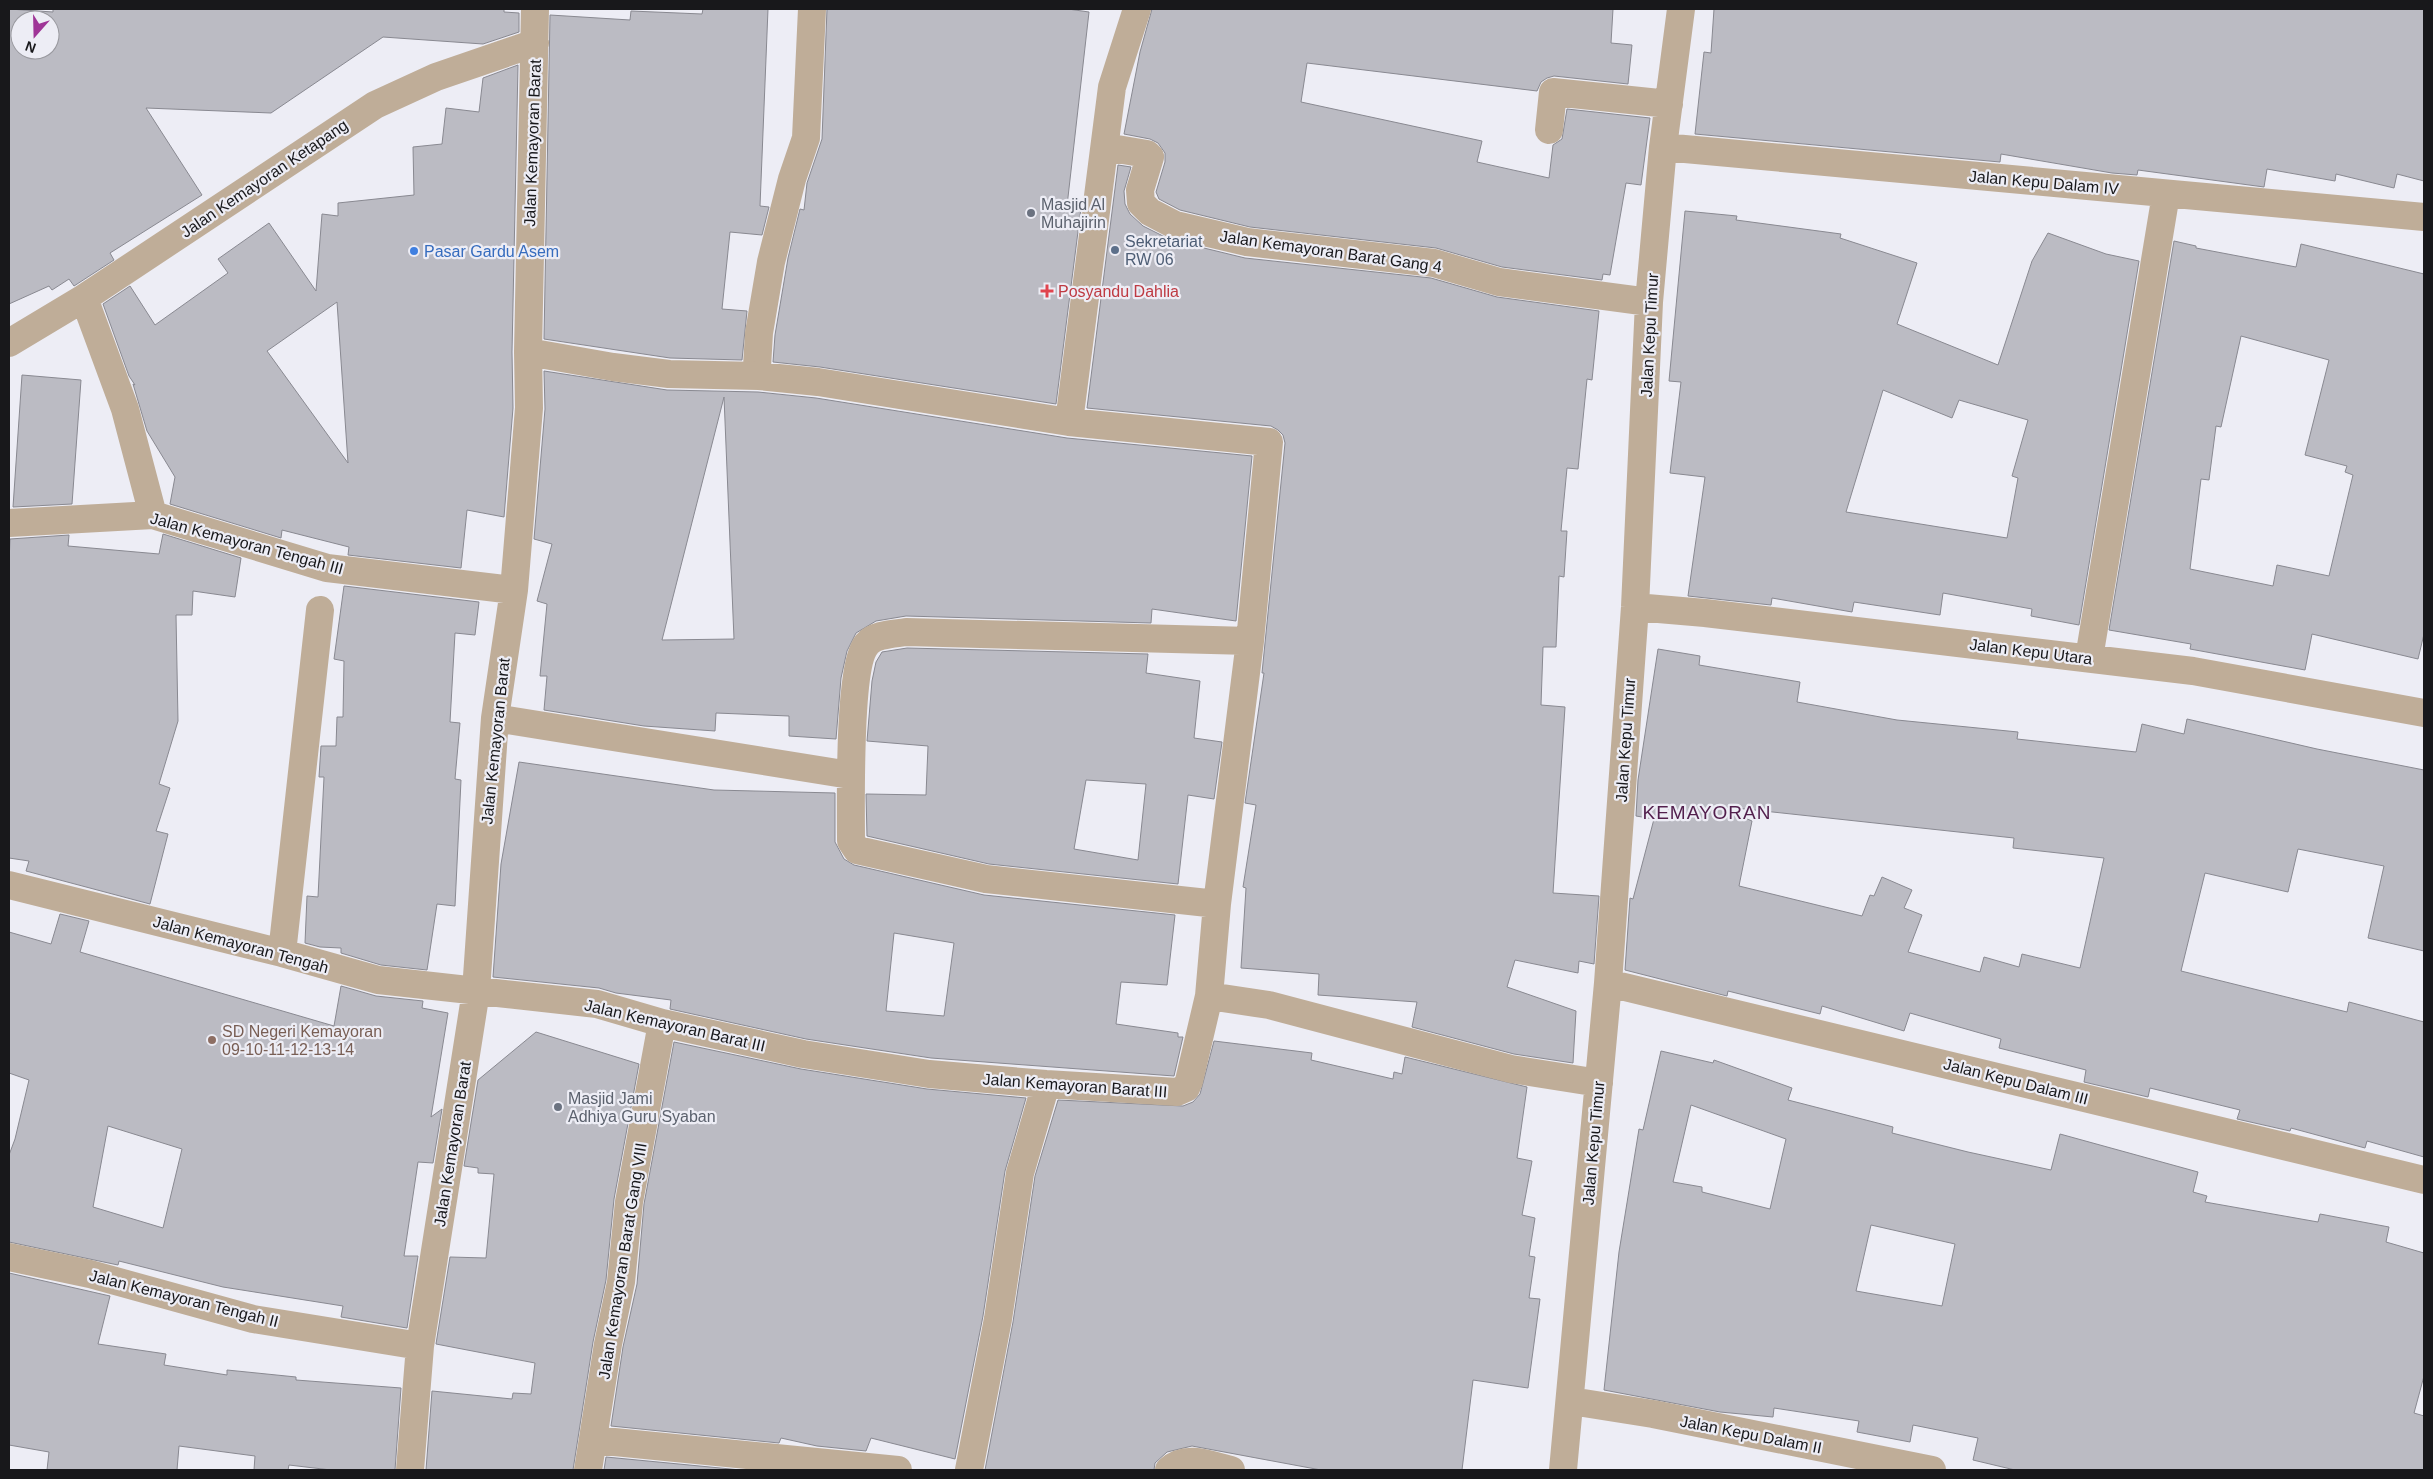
<svg xmlns="http://www.w3.org/2000/svg" width="2433" height="1479" viewBox="0 0 2433 1479" font-family="Helvetica,sans-serif">
<rect width="100%" height="100%" fill="#ededf5"/>
<!-- building -->
<path fill="#bbbbc3" stroke="#898991" fill-rule="evenodd" d="M9,9L53,12V9H504V12L519,13V32L483,44L383,37L271,113L146,108L202,195L110,253L114,260L74,286L69,279L52,290L49,286L9,304ZM20,20H50V50H20Z
M703,9H768L760,206L769,207L762,235L730,232L722,309L747,311L742,360L670,358L544,339L550,15L630,20L631,11L702,14Z
M827,9H1068L1089,12L1067,206L1081,208L1056,404L820,367L773,362L775,335L788,258L800,209L804,210L807,183L822,139Z
M1152,9H1613L1611,43L1632,45L1628,84L1554,76L1547,78L1541,82L1537,91L1307,63L1301,102L1482,141L1477,162L1549,178L1553,145L1562,139L1567,109L1650,118L1641,185L1626,183L1610,275L1603,274L1602,280L1502,267L1436,248L1250,227L1180,210L1159,199L1156,192L1165,162V153L1158,143L1150,139L1124,134L1140,52Z
M1714,9H2424V181L2397,174L2394,188L2336,174L2335,181L2267,169L2264,187L2138,170L2137,175L2112,173L2001,154L2000,162L1695,134L1704,52L1711,53Z
M518,65L512,352L513,408L504,517L467,510L461,568L348,555L349,547L282,530L281,538L170,504L175,477L147,431L133,384L135,385L129,376L103,304L130,286L155,325L228,273L218,259L269,223L316,291L322,214L338,216V203L414,195L413,147L442,144L446,108L479,112L483,78ZM337,302L348,463L267,351Z
M1118,165L1131,167L1124,191L1125,204L1130,214L1143,226L1171,240L1245,258L1431,278L1497,297L1599,311L1592,380L1587,379L1578,469L1567,468L1561,531H1567L1564,577L1559,576L1556,647H1543L1541,705L1565,707L1553,893L1599,896L1594,964L1579,961L1578,973L1515,960L1507,987L1576,1011L1573,1063L1514,1054L1412,1027L1417,1002L1318,995L1319,974L1241,968L1246,888L1243,887L1256,805L1245,803L1264,673H1262L1285,443L1283,435L1278,430L1271,426L1087,408Z
M1685,211L1737,216L1736,220L1841,234L1840,238L1917,263L1897,324L1998,365L2032,261L2048,233L2106,254L2139,261L2079,625L2031,616L2032,609L1943,593L1940,615L1854,602L1852,612L1772,598L1771,605L1688,596L1705,477L1670,473L1681,382L1669,381ZM1883,390L1952,418L1959,400L2028,420L2012,476L2018,478L2007,538L1846,512Z
M2174,241L2196,246V248L2296,267L2301,244L2424,274V634L2418,659L2312,634L2305,670L2190,649L2191,644L2109,630ZM2241,336L2329,360L2305,455L2347,466L2345,472L2353,475L2329,576L2277,565L2273,586L2190,569L2201,479L2209,480L2216,426L2221,427Z
M544,371L667,390L758,392L816,398L1067,438L1252,456L1236,621L1152,609L1151,623L906,616L876,621L856,633L847,651L841,678L836,739L789,736V716L716,713L715,731L644,726L544,710L547,676H540L547,604L537,601L552,544L534,539L545,409ZM724,397L734,639L662,640Z
M22,375L81,380L72,504L13,507Z
M163,534L241,558L235,597L193,591L192,615H176L178,721L159,784L170,788L156,831L168,834L150,904L26,871L29,861L9,858V563L10,539L69,535L68,546L159,554Z
M344,586L479,602L475,635L455,633L450,722L460,723L455,779L461,780L455,906L437,904L427,970L381,965L341,953V948L320,947L305,943L307,896L318,897L324,777H319L321,746H336L337,717H343L344,661L334,659Z
M907,648L1148,654L1146,673L1200,681L1194,738L1222,742L1214,799L1188,795L1178,884L989,864L867,836L866,794L926,795L928,746L867,741L872,681L876,662L882,652ZM1086,780L1146,784L1138,860L1074,849Z
M1658,649L1700,656L1699,665L1800,682L1797,702L1897,720L2018,732L2017,739L2136,752L2142,724L2184,734L2187,719L2317,749L2424,770V951L2368,938L2384,866L2298,849L2288,892L2205,873L2181,971L2347,1012L2349,1002L2424,1022V1157L2367,1141L2365,1148L2291,1128L2290,1131L2237,1119L2240,1110L2150,1088L2148,1097L2084,1082L2086,1070L1999,1048L2001,1039L1910,1013L1904,1031L1822,1006L1820,1014L1728,991L1727,996L1625,970L1630,898L1633,899L1654,819L1636,816L1638,780ZM1717,806L2014,838L2013,848L2104,858L2080,968L2022,954L2019,967L1984,957L1980,972L1908,952L1922,915L1904,908L1912,890L1882,877L1874,896L1870,895L1862,916L1739,886L1752,821Z
M519,762L714,790L835,793V842L844,859L854,865L984,895L1175,915L1167,985L1121,982L1116,1024L1178,1033V1037H1183L1174,1076L931,1058L806,1039L670,1009L671,1000L616,993L599,988L493,977L501,864ZM894,933L954,943L944,1016L886,1011Z
M60,914L89,921L80,952L334,1026L341,986L376,996L423,1001L422,1008L448,1013L431,1117L442,1109L433,1163L418,1162L404,1256H418L407,1328L341,1317L343,1306L223,1287L119,1261L118,1265L9,1242V1155L15,1139L29,1080L9,1073V932L51,944ZM108,1126L182,1149L163,1228L93,1207Z
M536,1032L639,1064L614,1199L606,1280L593,1342L573,1470H426L432,1391L512,1399L513,1393L531,1394L535,1363L436,1344L450,1257L486,1258L494,1174L478,1173V1168L464,1166L478,1080Z
M1214,1041L1312,1053L1311,1060L1393,1079L1394,1072L1402,1074L1405,1057L1527,1087L1517,1158L1532,1161L1522,1215L1535,1218L1529,1256L1535,1257L1529,1298L1540,1299L1528,1388L1473,1380L1462,1470H1321L1192,1446L1167,1452L1155,1463L1154,1470H985L1013,1322L1035,1176L1058,1100L1183,1106L1193,1102L1200,1094Z
M674,1042L801,1069L927,1089L1026,1098L1005,1171L983,1316L955,1459L871,1438L866,1451L817,1446L781,1438L779,1443L611,1426L623,1347L637,1284L644,1204Z
M1661,1051L1713,1063L1714,1060L1792,1088L1788,1100L1893,1127L1892,1133L1968,1152L2051,1170L2060,1134L2198,1172L2193,1192L2207,1196L2205,1202L2318,1222L2320,1214L2389,1227L2386,1242L2424,1253V1376L2414,1413L2424,1416V1470H2015L1973,1460L1978,1438L1913,1425L1910,1442L1857,1432L1859,1421L1774,1408L1773,1417L1720,1412L1604,1390L1619,1252L1639,1129L1643,1130ZM1691,1105L1786,1139L1770,1209L1702,1192V1187L1673,1182ZM1871,1225L1955,1244L1942,1306L1856,1291Z
M9,1273L110,1296L98,1344L166,1354L164,1365L227,1375V1370L296,1377V1380L401,1388L395,1470H331L289,1465L288,1470H254L255,1456L179,1446L177,1470H47L49,1452L9,1445Z
M606,1457L741,1470H604Z"/>
<g fill="none" stroke-linecap="round" stroke-linejoin="round">
<!-- minor -->
<path stroke="#bfad98" stroke-width="28" d="M1549,130L1553,92L1669,104
M1105,147L1147,154L1150,157L1140,190L1141,203L1150,212L1175,225L1247,242L1434,263L1499,282L1649,302
M1663,147L2424,217
M84,298L125,409L153,515
M9,343L84,298L375,105L436,77L535,43
M528,352L613,367L669,374L759,376L818,382L1069,422L1269,442L1250,641L1217,904L1209,996
M759,376L757,367L759,333L771,262L792,179L806,138L812,9
M1069,422L1112,87L1137,9
M9,523L153,515L327,568L514,590
M1635,607L1705,613L2193,671L2424,713
M2089,658L2166,194
M495,718L850,775
M9,885L282,953L378,980L597,1004L662,1023L803,1054L929,1074L1046,1084L1177,1092L1186,1088L1189,1081L1209,996L1269,1005L1511,1069L1599,1083
M1217,904L986,879L857,850L851,841C851,809 848,665 867,644C875,634 894,634 906,632L1250,641
M282,953L320,610
M1608,983L2424,1180
M9,1257L90,1274L253,1319L420,1346
M1571,1401L1653,1414L1932,1470
M594,1440L898,1470
M410,1470L420,1346L476,991L495,718L514,590L529,408L528,352L535,9
M588,1470L608,1344L621,1282L629,1202L662,1023
M969,1470L998,1319L1020,1173L1046,1084
M1169,1470C1186,1454 1211,1465 1231,1470
M1563,1470L1608,983L1635,607L1649,302L1663,147L1681,9"/>
</g>
<!-- markers -->
<g fill="#6b7280" stroke="#ededf5" stroke-width="2">
<circle cx="1031" cy="213" r="5"/>
<circle cx="558" cy="1107" r="5"/>
</g>
<circle fill="#5c6f8a" stroke="#ededf5" stroke-width="2" cx="1115" cy="250" r="5"/>
<circle fill="#3f7fe0" stroke="#ededf5" stroke-width="2" cx="414" cy="251" r="5"/>
<path fill="#e0444e" stroke="#ededf5" stroke-width="2" d="M1044.5 283.5h5v5h5v5h-5v5h-5v-5h-5v-5h5z"/>
<circle fill="#8d6e63" stroke="#ededf5" stroke-width="2" cx="212" cy="1040" r="5"/>
<g text-anchor="middle" stroke-width="4.5" stroke-linejoin="round" paint-order="stroke">
<!-- street labels -->
<g font-size="16" fill="#18181b" stroke="#ededf5">
<text transform="translate(532 143) rotate(-88)" y="6">Jalan Kemayoran Barat</text>
<text transform="translate(264 178) rotate(-34)" y="6">Jalan Kemayoran Ketapang</text>
<text transform="translate(2044 182) rotate(5)" y="6">Jalan Kepu Dalam IV</text>
<text transform="translate(1331 251) rotate(8)" y="6">Jalan Kemayoran Barat Gang 4</text>
<text transform="translate(1649 335) rotate(-87)" y="6">Jalan Kepu Timur</text>
<text transform="translate(247 543) rotate(15)" y="6">Jalan Kemayoran Tengah III</text>
<text transform="translate(2031 651) rotate(7)" y="6">Jalan Kepu Utara</text>
<text transform="translate(1625 740) rotate(-86)" y="6">Jalan Kepu Timur</text>
<text transform="translate(495 741) rotate(-84)" y="6">Jalan Kemayoran Barat</text>
<text transform="translate(241 944) rotate(15)" y="6">Jalan Kemayoran Tengah</text>
<text transform="translate(675 1025) rotate(13)" y="6">Jalan Kemayoran Barat III</text>
<text transform="translate(2016 1081) rotate(14)" y="6">Jalan Kepu Dalam III</text>
<text transform="translate(1075 1085) rotate(4)" y="6">Jalan Kemayoran Barat III</text>
<text transform="translate(1593 1143) rotate(-85)" y="6">Jalan Kepu Timur</text>
<text transform="translate(452 1144) rotate(-81)" y="6">Jalan Kemayoran Barat</text>
<text transform="translate(622 1261) rotate(-81)" y="6">Jalan Kemayoran Barat Gang VIII</text>
<text transform="translate(184 1298) rotate(14)" y="6">Jalan Kemayoran Tengah II</text>
<text transform="translate(1751 1434) rotate(11)" y="6">Jalan Kepu Dalam II</text>
</g>
<!-- worship labels -->
<g font-size="16" fill="#5b616d" stroke="#ededf5" text-anchor="start">
<text x="1041" y="210">Masjid Al<tspan x="1041" dy="18">Muhajirin</tspan></text>
<text x="568" y="1104">Masjid Jami<tspan x="568" dy="18">Adhiya Guru Syaban</tspan></text>
</g>
<!-- service labels -->
<g font-size="16" fill="#4e5e75" stroke="#ededf5" text-anchor="start">
<text x="1125" y="247">Sekretariat<tspan x="1125" dy="18">RW 06</tspan></text>
</g>
<!-- shop labels -->
<g font-size="16" fill="#366cbe" stroke="#ededf5" text-anchor="start">
<text x="424" y="257">Pasar Gardu Asem</text>
</g>
<!-- health labels -->
<g font-size="16" fill="#be3a42" stroke="#ededf5" text-anchor="start">
<text x="1058" y="297">Posyandu Dahlia</text>
</g>
<!-- education labels -->
<g font-size="16" fill="#785e54" stroke="#ededf5" text-anchor="start">
<text x="222" y="1037">SD Negeri Kemayoran<tspan x="222" dy="18">09-10-11-12-13-14</tspan></text>
</g>
<!-- quarter labels -->
<g font-size="19" letter-spacing="1" fill="#521f4d" stroke="#ededf5">
<text x="1707" y="819">KEMAYORAN</text>
</g>
</g>
<!-- border -->
<rect width="2433" height="1479" fill="none" stroke="#18181b" stroke-width="20"/>
<!-- north arrow -->
<g transform="translate(35 35) rotate(200)"><circle r="24" fill="#ededf5" stroke="#98989e"/>
<path d="M0-4L9 19L0 12L-9 19Z" fill="#9f3597"/>
<text y="-8" font-size="14" font-weight="bold" text-anchor="middle" fill="#18181b">N</text>
</g>
</svg>
